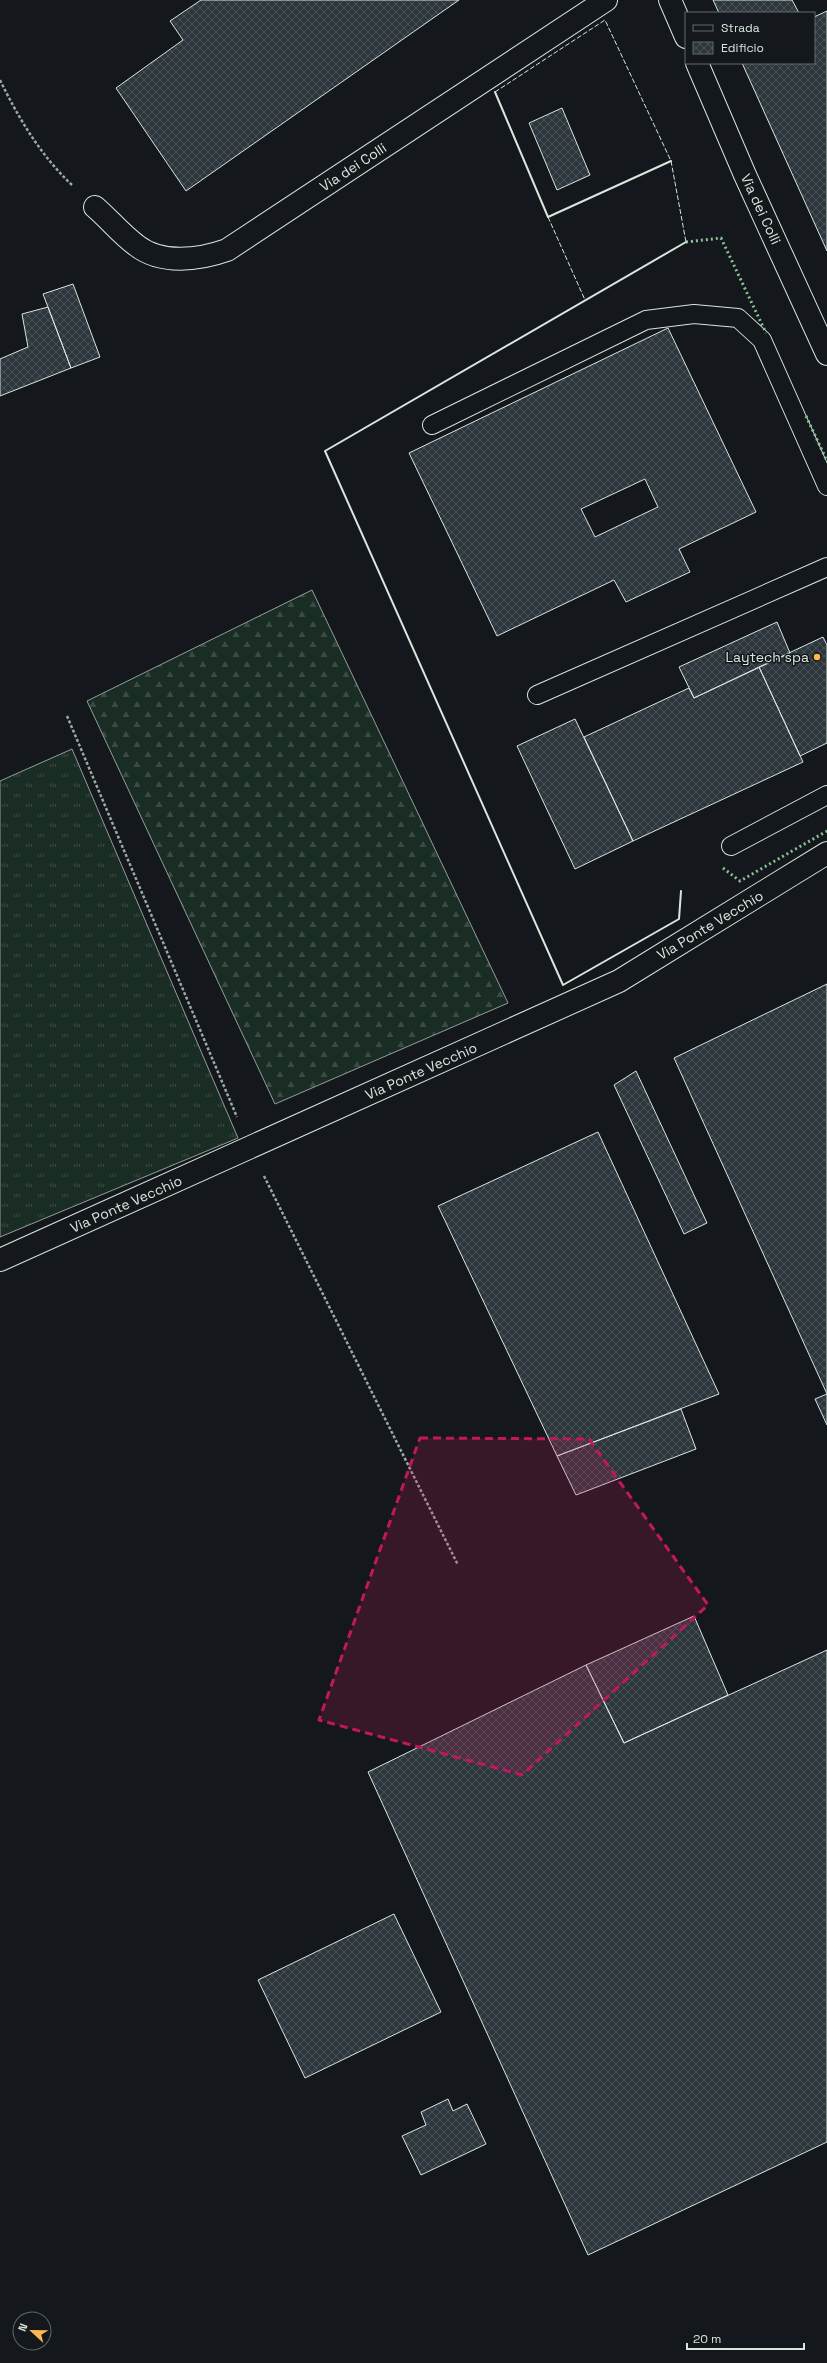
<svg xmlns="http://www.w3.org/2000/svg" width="827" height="2363" viewBox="0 0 827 2363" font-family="'Space Grotesk',sans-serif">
<defs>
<pattern id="grass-tufts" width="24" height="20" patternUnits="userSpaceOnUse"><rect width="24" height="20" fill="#1a2d24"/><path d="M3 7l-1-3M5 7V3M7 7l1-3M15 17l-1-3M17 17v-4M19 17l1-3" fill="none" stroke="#3b4b43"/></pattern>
<pattern id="forest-firs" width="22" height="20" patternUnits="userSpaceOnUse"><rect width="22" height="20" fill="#1a2d24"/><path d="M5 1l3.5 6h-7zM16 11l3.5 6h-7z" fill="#3b4b43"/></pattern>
<pattern id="building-cross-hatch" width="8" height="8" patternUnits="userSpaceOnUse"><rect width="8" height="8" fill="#2c363c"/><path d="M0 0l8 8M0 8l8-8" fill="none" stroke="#4a5358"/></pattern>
</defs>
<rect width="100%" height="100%" fill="#14181c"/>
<!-- grass -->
<path fill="url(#grass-tufts)" stroke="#939e99" d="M72,749L238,1138L0,1237V781Z"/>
<!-- forest -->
<path fill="url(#forest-firs)" stroke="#939e99" d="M312,590L508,1003L275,1104L87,701Z"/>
<!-- building -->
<path fill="url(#building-cross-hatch)" stroke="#d8e6dc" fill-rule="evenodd" d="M201,0H459L186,191L116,88L183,40L170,21Z
M713,0H792L799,13H719Z
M827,11V251L742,63H814V17Z
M562,108L590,175L557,190L529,123Z
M73,284L100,357L71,368L43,294Z
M48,307L71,368L0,396V359L28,347L22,314Z
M668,328L756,512L679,549L690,572L626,602L614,580L497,636L409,453ZM645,479L658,507L595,537L581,509Z
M777,622L790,653L694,698L679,667Z
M823,637L827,645V743L800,756L759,667Z
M759,667L803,762L633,841L584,737L689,688L694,698Z
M575,719L633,841L575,869L517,746Z
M827,984V1394L674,1058Z
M636,1071L707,1223L684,1234L614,1085Z
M598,1132L719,1394L557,1456L438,1206Z
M827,1394V1425L815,1399Z
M681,1409L696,1449L576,1495L557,1456Z
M694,1616L728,1695L624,1743L586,1665Z
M827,1650V2142L588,2255L368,1772L586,1665L624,1743Z
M394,1914L441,2012L305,2078L258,1980Z
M448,2099L453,2111L467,2104L486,2144L421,2175L402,2136L426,2125L421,2112Z"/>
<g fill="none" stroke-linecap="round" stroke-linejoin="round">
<defs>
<path id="service" d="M432,425L646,320L694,314L738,318L762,340L827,486
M537,695L827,567
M731,846L827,795"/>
<path id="minor" d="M95,207C109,219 121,234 136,245C161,265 199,260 227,250L606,0
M0,1260L619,981L827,853"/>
<path id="tertiary" d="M670,0L686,37
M697,63L745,175L827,354"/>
</defs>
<!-- service casing -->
<use href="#service" stroke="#d8e6dc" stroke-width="20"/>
<!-- minor casing -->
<use href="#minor" stroke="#d8e6dc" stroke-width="24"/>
<!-- tertiary casing -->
<use href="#tertiary" stroke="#d8e6dc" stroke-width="24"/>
<!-- path -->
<path stroke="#9da8a2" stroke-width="2.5" stroke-dasharray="3 2" stroke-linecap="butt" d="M0,80C19,119 41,156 73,186
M67,716L237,1117
M264,1176L458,1565"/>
<!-- service -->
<use href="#service" stroke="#14181c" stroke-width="18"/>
<!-- minor -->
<use href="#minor" stroke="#14181c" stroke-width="22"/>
<!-- tertiary -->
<use href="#tertiary" stroke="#14181c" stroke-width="22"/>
<!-- hedge -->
<path stroke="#8ac095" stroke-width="3" stroke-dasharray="2 3" stroke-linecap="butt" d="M686,242L721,238L766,333
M806,416L827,461
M723,868L740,881L827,831"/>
<!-- fence -->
<path stroke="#d8e6dc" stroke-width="1" stroke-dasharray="5 2" stroke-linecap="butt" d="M495,92L605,20L671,161L686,242
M548,217L585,300"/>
<!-- wall -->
<path stroke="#d8e6dc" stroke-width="2" d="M495,92L548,217L671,161
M681,891L679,919L563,985L325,451L686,242"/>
</g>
<!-- marked area -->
<path fill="#c2185b" fill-opacity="0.2" stroke="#c2185b" stroke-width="3" stroke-dasharray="8 5" stroke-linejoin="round" d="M420,1438L589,1439L708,1605L522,1775L319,1720Z"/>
<!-- markers -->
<circle fill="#ffb74d" stroke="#14181c" stroke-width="1.5" cx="817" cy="657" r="4"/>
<g text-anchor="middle" stroke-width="3" stroke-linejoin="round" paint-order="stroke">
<!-- street labels -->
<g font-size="14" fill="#d8e6dc" stroke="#14181c">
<text transform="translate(353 167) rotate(-33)" y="5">Via dei Colli</text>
<text transform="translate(761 209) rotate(65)" y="5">Via dei Colli</text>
<text transform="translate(710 925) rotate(-31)" y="5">Via Ponte Vecchio</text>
<text transform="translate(421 1071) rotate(-24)" y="5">Via Ponte Vecchio</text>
<text transform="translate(126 1204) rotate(-24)" y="5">Via Ponte Vecchio</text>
</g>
<!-- poi labels -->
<g font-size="14" fill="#d8e6dc" stroke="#14181c" text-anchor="end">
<text x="809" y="662">Laytech spa</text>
</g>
</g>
<!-- legend -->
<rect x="685" y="12" width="130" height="52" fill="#14181c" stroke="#626a69"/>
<rect x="693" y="25" width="20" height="6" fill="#14181c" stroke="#626a69"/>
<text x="721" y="32" font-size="12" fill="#d8e6dc">Strada</text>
<rect x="693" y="42" width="20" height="12" fill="url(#building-cross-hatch)" stroke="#626a69"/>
<text x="721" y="52" font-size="12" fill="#d8e6dc">Edificio</text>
<!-- north arrow -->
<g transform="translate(32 2331) rotate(292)"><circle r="19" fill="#14181c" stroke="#626a69"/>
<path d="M0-3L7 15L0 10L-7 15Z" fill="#ffb74d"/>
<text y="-6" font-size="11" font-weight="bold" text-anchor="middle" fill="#d8e6dc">N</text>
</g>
<!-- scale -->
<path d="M687 2343v6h117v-6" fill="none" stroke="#d8e6dc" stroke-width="2"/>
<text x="693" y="2343" font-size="12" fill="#d8e6dc" stroke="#14181c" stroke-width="3" paint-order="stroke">20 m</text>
</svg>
